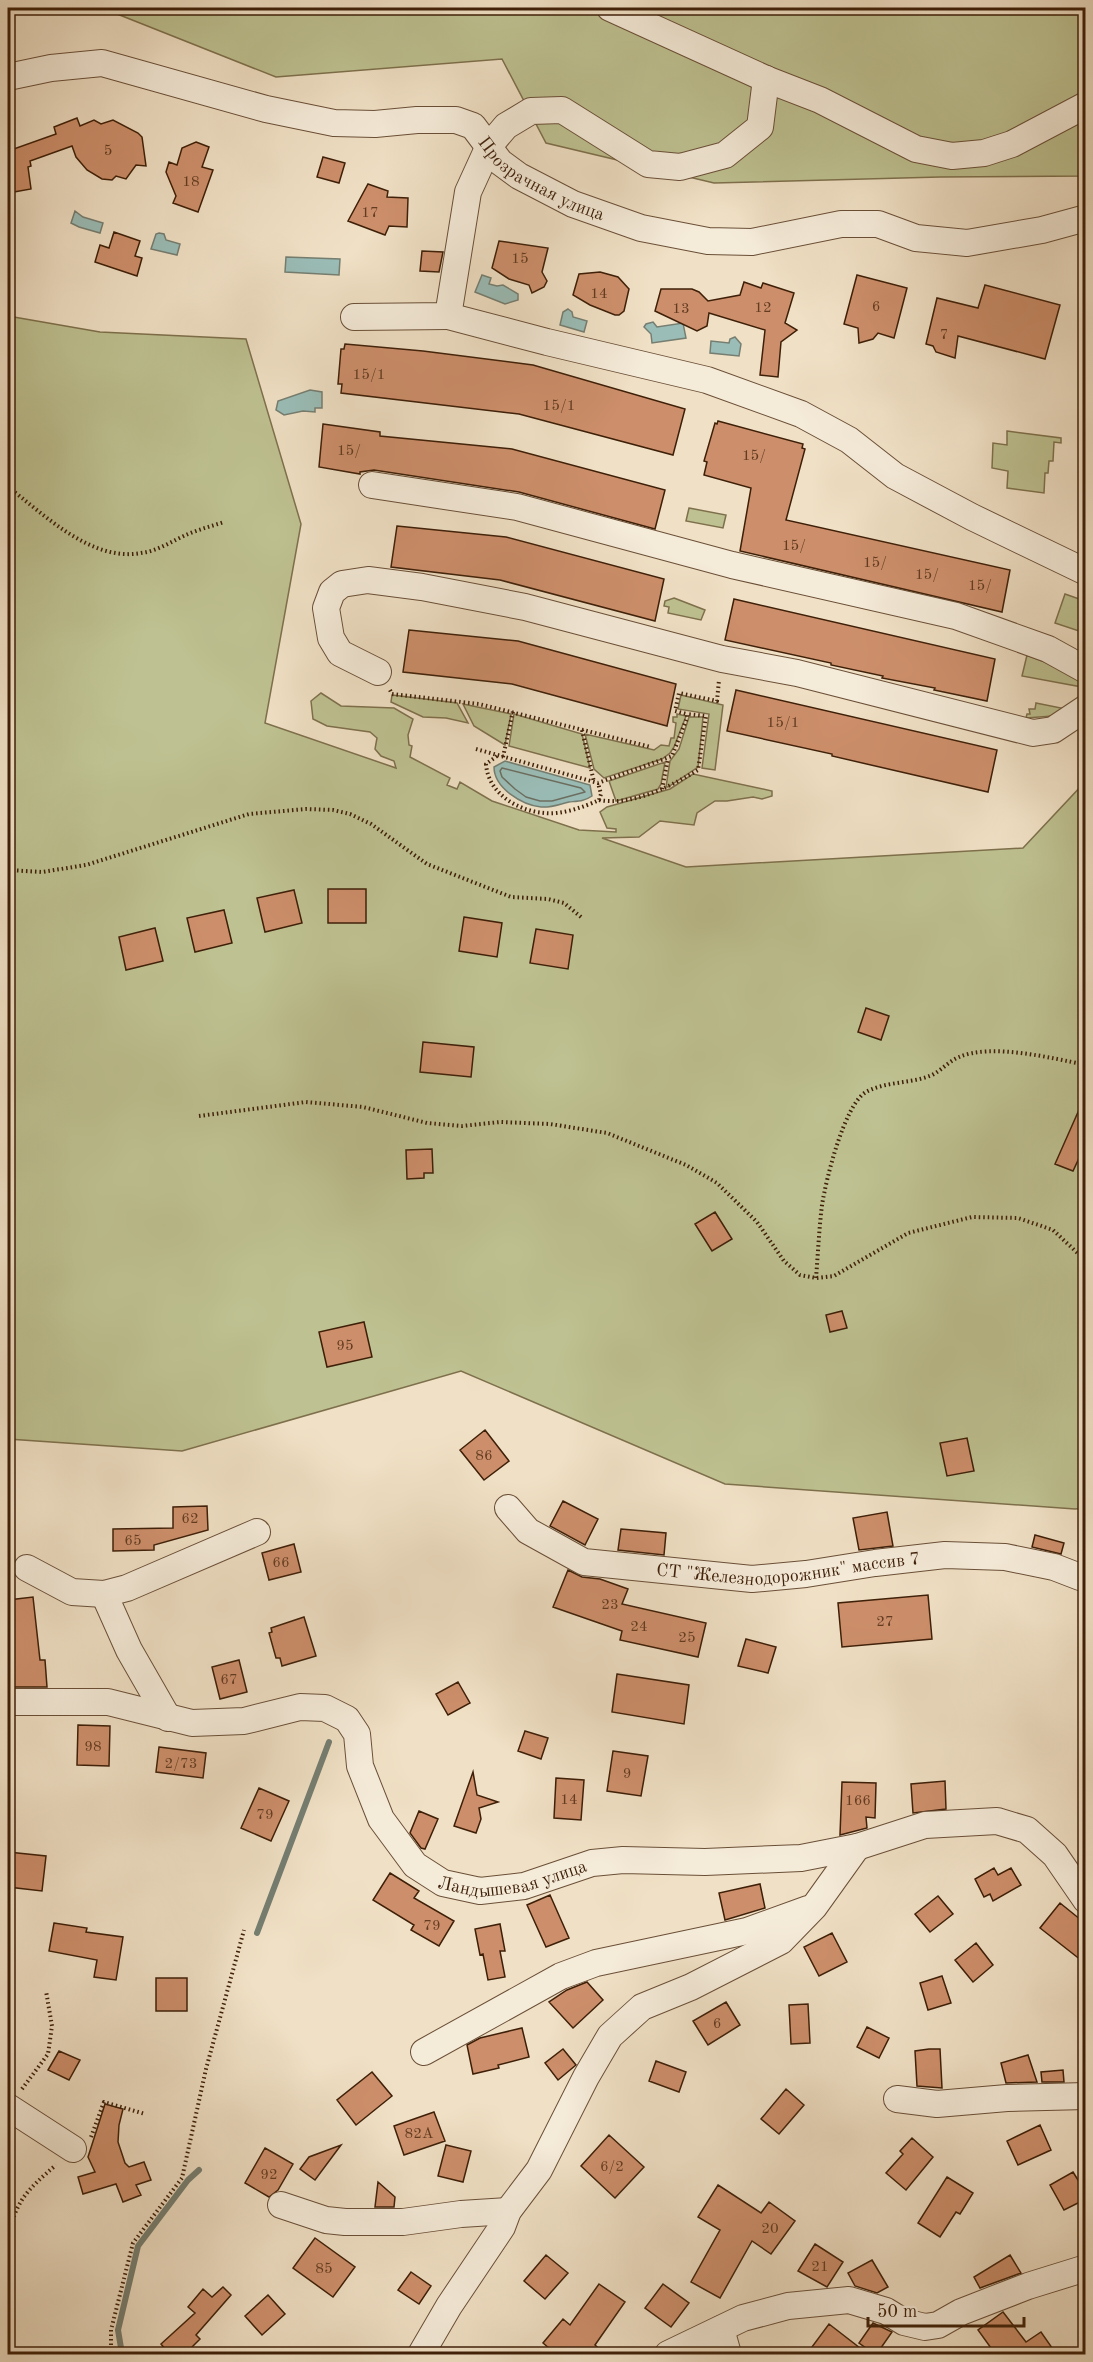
<svg xmlns="http://www.w3.org/2000/svg" width="1093" height="2362" viewBox="0 0 1093 2362" font-family="'Old Standard TT',serif">
<rect width="100%" height="100%" fill="#f0e0c5"/>
<filter id="stains"><feTurbulence type="fractalNoise" baseFrequency=".00333" numOctaves="4"/><feColorMatrix values="0 0 0 0 .2 0 0 0 0 .09 0 0 0 0 .02 0 0 0 .5 -.17"/></filter>
<radialGradient id="worn" r=".72"><stop offset=".6" stop-color="#630" stop-opacity="0"/><stop offset="1" stop-color="#630" stop-opacity=".3"/></radialGradient>
<!-- green -->
<path fill="#bec191" stroke="#7e704c" stroke-width="1.5" d="M102,8H1085V176L940,177L714,183L546,143L502,59L276,77Z
M8,316L100,332L246,339L301,524L265,723L396,768L394,761L381,756L375,749L377,738L370,732L327,726L313,719L311,701L321,693L341,706L394,708L413,719L408,735L409,745L412,746L410,757L450,778L447,785L457,789L460,782L492,801L579,830L616,832V829L607,828L600,812L607,807L670,789L693,774L772,791V796L762,799L753,797L727,801H715L697,813L694,825L660,821L639,837L602,838L686,867L1023,848L1085,782V1508L1075,1509L725,1484L461,1371L182,1451L8,1439Z
M1007,431L1061,438V443L1054,442L1053,461H1049L1048,473H1045L1044,493L1007,488L1008,471L992,468L993,443L1007,445Z
M689,508L726,515L723,528L686,521Z
M1065,594L1085,601V633L1055,623Z
M674,598L705,610L701,620L668,613L669,607L664,606L665,601Z
M1027,655L1082,677V687L1022,676Z
M392,695L457,703L468,723L446,718L423,717L391,702Z
M681,695L723,705L715,770L702,768L709,714L678,709Z
M1036,703L1066,709L1053,716L1026,718L1027,714H1030L1029,709H1035Z
M463,704L511,714L505,745L474,726Z
M514,714L582,734L590,768L509,746Z
M677,714L686,716L674,747L670,753L662,759L604,778L594,769L585,734L654,750L661,745L669,746L671,738H674L676,723L673,722V717H677Z
M689,717H703L698,767L668,787H666L670,761L679,749Z
M665,762L661,784L658,789L616,801L609,781Z"/>
<!-- water -->
<path fill="#9abdb7" stroke="#757e71" stroke-width="1.5" d="M75,211L83,217L103,223L100,233L79,227L71,223Z
M159,233L164,234L166,240L180,244L177,255L151,249L156,234Z
M286,257L340,259L339,275L285,272Z
M482,275L491,278L489,284L497,286L503,285L518,294V300L505,304L475,292Z
M568,309L572,312L573,317L587,321L584,332L560,325L563,312Z
M653,322L657,327L683,323L686,338L652,343L651,334L644,327L646,324Z
M735,337L741,344L739,356L710,353L711,341L729,343L730,339Z
M310,390L322,392V408H315V412L303,411L284,415L276,410L278,401Z
M505,761L590,785L592,796C585,801 578,801 569,802C560,804 551,808 541,807C522,805 494,788 494,767Z"/>
<g fill="none" stroke-linecap="round" stroke-linejoin="round">
<!-- shore -->
<path stroke="#6c6e60" stroke-width="1.5" d="M502,768L581,788L585,792L552,801H540L526,797L515,789L502,777L500,771Z"/>
<!-- stream -->
<path stroke="#757e71" stroke-width="6" d="M257,1933L329,1742
M122,2354L118,2330L138,2246L188,2180L199,2170"/>
</g>
<!-- building -->
<path fill="#cd8f6b" stroke="#3e1f08" stroke-width="1.5" d="M77,118L80,126L94,120L101,124L113,120L138,133L142,137L146,166L136,165L126,179L116,176L112,180L102,179L87,170L76,157L72,146L30,161L31,166L28,167L31,189L8,193V151L56,134L54,127Z
M196,142L209,147L202,167L213,170L198,212L173,203L176,196L166,172L169,162L177,165L182,148Z
M323,157L345,163L339,183L317,177Z
M368,184L388,191L387,197L408,198L407,227L389,226L385,235L348,221Z
M114,232L140,241L135,256L142,258L137,276L95,262L100,245L109,248Z
M499,241L548,248L542,272L547,281L544,287L532,293L529,285L509,279L492,268Z
M422,251L443,252L439,272L420,271Z
M600,272L618,277L629,289L624,311L619,315H615L590,305L573,295L579,274Z
M857,275L907,288L894,338L878,333L873,339L859,343L858,328L844,324Z
M744,282L761,288L763,283L794,293L785,323L797,330L781,342L778,377L760,375L765,330L709,313L707,326L697,331L655,311L661,289H692L699,292L708,301L740,295Z
M985,285L1060,305L1045,359L958,336L955,358L936,352L933,346L926,344L937,298L978,308Z
M345,344L423,351L533,365L685,409L673,455L519,414L341,393L342,384H338L341,349H344Z
M718,421L803,444L802,448L805,449L786,520L1010,570L1002,612L740,551L751,488L704,475L707,462L704,461L715,423L717,424Z
M323,424L380,432V436L512,449L665,490L655,529L519,492L374,470L360,472V474L319,467Z
M397,526L506,537L664,579L655,621L500,580L391,567Z
M734,599L995,659L987,701L934,690L935,688L882,678L883,676L831,665V663L725,640Z
M409,630L518,641L676,684L667,726L512,684L403,672Z
M736,690L997,750L988,792L832,756V754L727,731Z
M328,889H366V923H328Z
M294,890L302,923L265,932L257,898Z
M224,910L232,943L195,952L187,918Z
M464,917L502,923L497,957L459,951Z
M155,928L163,961L126,970L119,937Z
M536,929L573,935L568,969L530,963Z
M866,1008L889,1016L881,1040L858,1032Z
M423,1042L474,1047L471,1077L420,1072Z
M1086,1094V1143L1073,1171L1055,1164Z
M432,1149L433,1173H424V1178L407,1179L406,1150Z
M715,1212L732,1239L712,1251L695,1224Z
M842,1311L847,1328L830,1332L826,1315Z
M364,1322L372,1357L327,1367L319,1332Z
M485,1430L509,1461L484,1480L460,1450Z
M967,1438L974,1471L947,1476L940,1443Z
M563,1501L598,1519L585,1545L550,1526Z
M207,1506L208,1530L154,1545V1550L113,1551V1529L173,1528V1507Z
M887,1512L893,1546L859,1550L853,1518Z
M621,1529L666,1533L664,1555L618,1550Z
M1035,1535L1064,1543L1061,1554L1032,1547Z
M294,1544L301,1572L269,1580L262,1553Z
M568,1570L582,1577L600,1579L628,1589L622,1604L706,1623L698,1657L620,1640L622,1631L553,1607Z
M928,1595L932,1639L842,1647L838,1603Z
M33,1597L40,1660H45L47,1687H10L8,1657V1600Z
M304,1617L316,1656L282,1666L280,1658H276L269,1633L272,1632L271,1628Z
M746,1639L776,1647L768,1673L738,1666Z
M239,1660L247,1692L220,1699L212,1667Z
M617,1674L689,1685L684,1724L612,1712Z
M458,1682L470,1703L448,1715L436,1694Z
M78,1725L110,1726L109,1766L77,1765Z
M525,1731L548,1738L541,1759L518,1751Z
M159,1747L206,1753L203,1778L156,1772Z
M613,1751L648,1756L641,1796L607,1791Z
M473,1772L477,1795L498,1802L479,1808L481,1819L476,1833L454,1826Z
M556,1778L584,1780L581,1820L554,1818Z
M945,1781L946,1809L913,1813L911,1784Z
M842,1782L876,1783L875,1818L866,1817L867,1828L840,1835Z
M259,1788L289,1801L271,1841L241,1828Z
M419,1811L438,1819L425,1849L421,1848L410,1833Z
M8,1852L46,1856L42,1891L8,1887Z
M994,1868L998,1875L1011,1868L1021,1885L993,1901L990,1894L984,1897L975,1879Z
M390,1873L419,1891L414,1898L454,1921L439,1946L411,1930L414,1925L373,1900Z
M760,1884L765,1908L725,1920L719,1893Z
M550,1895L569,1938L546,1947L527,1905Z
M938,1896L953,1914L930,1932L915,1914Z
M1060,1903L1086,1924V1964L1040,1928Z
M54,1923L87,1928L86,1932L123,1937L116,1980L94,1977L97,1960L49,1951Z
M500,1924L505,1951H500L505,1977L488,1980L483,1954L480,1955L475,1929Z
M832,1933L847,1962L819,1976L804,1947Z
M976,1943L993,1965L973,1982L955,1960Z
M942,1976L951,2003L928,2010L920,1983Z
M156,1978H187V2011H156Z
M587,1982L603,2000L573,2028L549,2002L567,1990Z
M726,2002L740,2025L708,2045L693,2021Z
M808,2004L810,2043L791,2044L789,2005Z
M867,2027L889,2038L879,2058L857,2047Z
M522,2028L529,2057L498,2065L499,2068L473,2074L467,2045L480,2038Z
M563,2049L576,2065L558,2080L545,2063Z
M929,2049H940L942,2088L917,2086L915,2051Z
M59,2051L80,2060L69,2080L48,2070Z
M1028,2055L1037,2082L1006,2083L1001,2063Z
M656,2061L686,2072L679,2092L649,2081Z
M1063,2070L1064,2082H1042L1041,2072Z
M372,2072L392,2096L356,2125L337,2100Z
M786,2089L804,2105L779,2134L761,2119Z
M105,2104L123,2109L119,2125L118,2142L125,2163L129,2167L144,2162L151,2180L136,2185L141,2195L123,2202L116,2184L83,2194L78,2177L95,2172L88,2157Z
M434,2112L445,2141L404,2155L394,2126Z
M1040,2125L1051,2150L1018,2165L1007,2141Z
M609,2135L644,2167L615,2198L581,2166Z
M912,2138L933,2157L906,2190L886,2173L903,2154L900,2151Z
M341,2145L315,2180L300,2169L309,2157Z
M446,2145L471,2151L463,2182L438,2176Z
M265,2148L293,2164L278,2190L269,2197L245,2183Z
M1073,2172L1086,2193V2199L1064,2210L1050,2185Z
M947,2177L973,2193L960,2214L956,2212L940,2237L918,2223Z
M378,2182L395,2197L394,2207H375Z
M718,2185L761,2213L769,2202L795,2221L771,2254L752,2241L720,2298L691,2282L720,2230L698,2217Z
M315,2238L355,2267L333,2297L293,2268Z
M815,2244L843,2262L827,2287L798,2271Z
M546,2255L568,2273L545,2299L524,2281Z
M1010,2255L1021,2273L980,2288L974,2277Z
M872,2260L888,2287L877,2293L855,2286L848,2273Z
M411,2272L431,2286L419,2304L398,2290Z
M599,2284L625,2302L595,2345L606,2355H557L543,2343L563,2319L570,2325Z
M663,2284L689,2303L671,2327L645,2308Z
M223,2287L231,2295L196,2335L200,2339L184,2355H170L161,2344L195,2313L188,2307L203,2289L212,2297Z
M268,2295L285,2314L262,2335L245,2316Z
M1003,2312L1026,2342L1041,2332L1057,2355H996L978,2330Z
M873,2323L892,2332L876,2355L859,2343Z
M829,2324L869,2355H806Z"/>
<g fill="none" stroke-linecap="round" stroke-linejoin="round">
<defs>
<g id="minor">
<path d="M610,8L766,79L820,100L916,149L952,156L984,153L1012,144L1086,105"/>
<path id="s1" d="M8,77L51,68L102,63L266,109L334,123L375,124L417,120H456L473,126L500,162L519,176L573,204L641,228L708,241L752,242L841,224H878L916,238L967,243L1042,230L1086,218"/>
<path d="M448,316L547,342L707,380L801,414L849,440L895,476L972,517L1086,572"/>
<path d="M354,317L448,316L468,192L489,146L506,126L531,111L562,110L648,164L680,167L725,155L760,127L766,79"/>
<path d="M372,485L517,507L732,565L956,616L1048,649L1086,670"/>
<path d="M378,672L340,653L331,638L326,608L332,592L342,584L368,580L422,587L525,607L722,659L797,673L1033,733L1053,730L1086,708"/>
<path id="s2" d="M508,1508L528,1531L584,1562L752,1579L806,1574L875,1563L945,1555L1005,1557L1054,1567L1080,1577H1086"/>
<path d="M27,1568L72,1592L104,1594L127,1588L257,1532"/>
<path d="M104,1594L129,1650L168,1718"/>
<path id="s3" d="M8,1702H108L192,1723L244,1721L300,1707L325,1708L347,1719L357,1734L360,1766L381,1819L415,1865L443,1883L480,1891L524,1886L592,1863L623,1860L705,1862L801,1858L857,1847L925,1825L997,1821L1027,1830L1055,1855L1086,1900"/>
<path d="M424,2052L561,1976L596,1963L747,1931L808,1909"/>
<path d="M897,2099L937,2104L1007,2098L1086,2096"/>
<path d="M8,2107L73,2149"/>
<path d="M281,2205L326,2220L345,2222H403L461,2214L508,2211"/>
<path d="M721,2329L728,2354"/>
<path d="M421,2354L449,2306L502,2227L508,2211L539,2170L586,2077L610,2036L642,2007L691,1987L781,1941L814,1907L857,1847"/>
<path d="M668,2354L743,2318L788,2306L849,2300L886,2311L904,2322L925,2327L938,2325L961,2312L1028,2286L1086,2268"/>
</g>
</defs>
<!-- minor casing -->
<use href="#minor" stroke="#6a4f37" stroke-width="28"/>
<!-- path -->
<path stroke="#3e1f08" stroke-width="4" stroke-dasharray="1.5 3" stroke-linecap="butt" d="M8,487C45,515 91,562 141,553C158,551 174,540 188,534C200,529 212,526 224,522
M390,690L392,694L479,704L651,747
M582,730L594,782
M476,749L598,783L672,756L687,718V714L675,711L679,693L717,701L719,680
M497,756L486,764C488,793 517,811 545,813C561,815 584,807 599,800L601,794L598,783
M503,757L513,711
M662,789L668,759
M599,800C633,806 669,787 698,770L706,716L687,714
M8,870L42,872L86,865L249,814L306,809L333,810L350,814L371,824L427,864L511,897L548,899L564,903L581,917
M199,1116L306,1102L363,1107L427,1123L462,1126L500,1122L550,1124L607,1133L686,1165L717,1183L757,1222L784,1261L800,1275L816,1278L834,1276L908,1233L972,1217L1018,1218L1053,1230L1086,1261
M816,1278C818,1254 819,1229 822,1205C826,1180 844,1105 866,1092C886,1081 911,1084 932,1075C942,1070 949,1061 959,1057C991,1043 1052,1058 1086,1065
M22,2089L48,2054L52,2026L46,1991
M91,2137L104,2102L145,2114
M8,2243C13,2203 27,2190 56,2165
M111,2354V2330L133,2243L182,2178L206,2069L244,1930"/>
<!-- minor -->
<use href="#minor" stroke="#f5ebd9" stroke-width="26"/>
</g>
<g text-anchor="middle" stroke-width="4.5" stroke-linejoin="round" paint-order="stroke">
<!-- number labels -->
<g font-size="15" fill="#623b21">
<text x="108" y="155">5</text>
<text x="191" y="186">18</text>
<text x="370" y="217">17</text>
<text x="520" y="263">15</text>
<text x="599" y="298">14</text>
<text x="876" y="311">6</text>
<text x="763" y="312">12</text>
<text x="681" y="313">13</text>
<text x="944" y="339">7</text>
<text x="369" y="379">15/1</text>
<text x="559" y="410">15/1</text>
<text x="349" y="455">15/</text>
<text x="754" y="460">15/</text>
<text x="794" y="550">15/</text>
<text x="875" y="567">15/</text>
<text x="927" y="579">15/</text>
<text x="980" y="590">15/</text>
<text x="783" y="727">15/1</text>
<text x="345" y="1350">95</text>
<text x="484" y="1460">86</text>
<text x="190" y="1523">62</text>
<text x="133" y="1545">65</text>
<text x="281" y="1567">66</text>
<text x="610" y="1609">23</text>
<text x="885" y="1626">27</text>
<text x="639" y="1631">24</text>
<text x="687" y="1642">25</text>
<text x="229" y="1684">67</text>
<text x="93" y="1751">98</text>
<text x="181" y="1768">2/73</text>
<text x="627" y="1778">9</text>
<text x="569" y="1804">14</text>
<text x="858" y="1805">166</text>
<text x="265" y="1819">79</text>
<text x="432" y="1930">79</text>
<text x="717" y="2028">6</text>
<text x="419" y="2138">82А</text>
<text x="612" y="2171">6/2</text>
<text x="269" y="2179">92</text>
<text x="770" y="2233">20</text>
<text x="820" y="2271">21</text>
<text x="324" y="2273">85</text>
</g>
<!-- street labels -->
<g font-size="18" fill="#3e1f08" stroke="#f5ebd9">
<text dy="6" stroke="none"><textPath href="#s1" startOffset="564">Прозрачная улица</textPath></text>
<text dy="6" stroke="none"><textPath href="#s2" startOffset="300">СТ "Железнодорожник" массив 7</textPath></text>
<text dy="6" stroke="none"><textPath href="#s3" startOffset="615">Ландышевая улица</textPath></text>
</g>
</g>
<!-- margin -->
<rect width="1093" height="2362" fill="none" stroke="#f0e0c5" stroke-width="30"/>
<rect x="9" y="9" width="1075" height="2344" fill="none" stroke="#3e1f08" stroke-width="3"/>
<rect x="15" y="15" width="1063" height="2332" fill="none" stroke="#3e1f08" stroke-width="1.5"/>
<!-- scale -->
<path d="M868 2317v9h156v-9" fill="none" stroke="#3e1f08" stroke-width="3"/>
<text x="877" y="2317" font-size="18" fill="#3e1f08" stroke="#f5ebd9" stroke-width="4.5" paint-order="stroke">50 m</text>
<rect width="100%" height="100%" filter="url(#stains)"/>
<rect width="100%" height="100%" fill="url(#worn)"/>
</svg>
